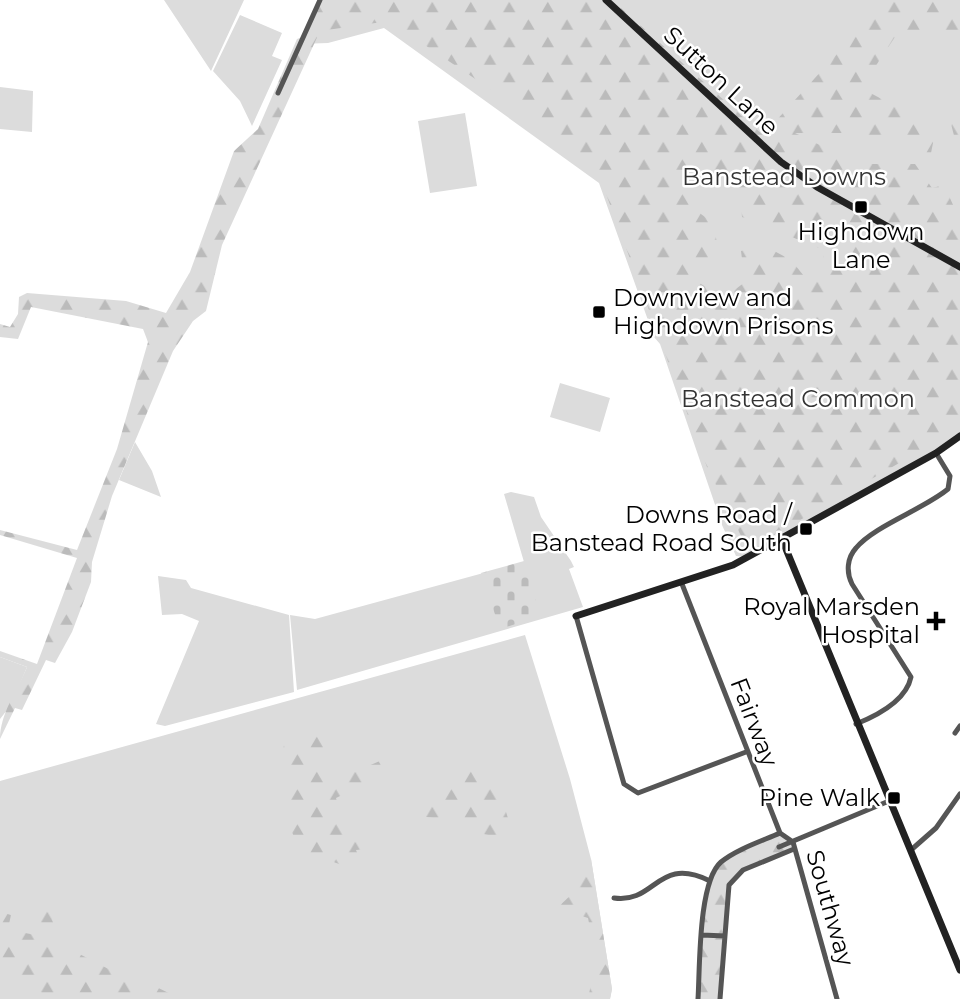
<svg xmlns="http://www.w3.org/2000/svg" width="960" height="999" viewBox="0 0 960 999" font-family="Montserrat,sans-serif">
<defs>
<pattern id="forest-firs" width="22" height="20" patternUnits="userSpaceOnUse" patternTransform="scale(1.75)"><rect width="22" height="20" fill="#dcdcdc"/><path d="M5 1l3.5 6h-7zM16 11l3.5 6h-7z" fill="#bbb"/></pattern>
<pattern id="cemetery-stones" width="16" height="16" patternUnits="userSpaceOnUse" patternTransform="scale(1.75)"><rect width="16" height="16" fill="#dcdcdc"/><path d="M2 7V4a2 2 0 0 1 4 0v3zM10 15v-3a2 2 0 0 1 4 0v3z" fill="#bbb"/></pattern>
</defs>
<rect width="100%" height="100%" fill="#fff"/>
<!-- green -->
<path fill="#dcdcdc" d="M164,0H244L211,71Z
M320,0H960V434L936,453L747,557L736,556L722,525L660,344L654,337L599,183L384,28L328,43L299,44Z
M240,15L282,33L272,56L282,60L252,126L240,101L213,71Z
M0,87L33,91L32,132L0,129Z
M465,113L477,186L430,193L418,121Z
M560,383L610,398L600,432L550,417Z
M135,442L152,471L161,497L119,480Z
M511,492L534,497L541,517L571,561L574,567L569,569L583,607L297,690L290,615L315,619L524,562L504,494Z
M158,576L186,580L191,588L289,615L294,692L165,726L156,724L199,621L182,614L162,615Z
M525,635L570,779L591,859L612,989L610,999H0V781Z
M0,657L27,667L11,705L0,719Z"/>
<!-- forest -->
<path fill="url(#forest-firs)" fill-rule="evenodd" d="M322,0H612L763,135L886,0H960V43L922,32L895,37L861,88L936,128L930,158L903,131L875,140L843,133H795L859,164H915L932,188L944,185L959,218L960,211V428L748,550L707,467L602,183L575,146L389,21L320,31L222,245L206,311L193,321L173,351L112,496L92,562L91,582L72,632L55,663L46,660L22,710L15,708L0,739C0,714 17,691 27,667L0,657V651L37,664L77,558L0,535V530L77,550L117,449L148,342L143,329L31,307L18,339L0,337V324L10,327L18,314L19,297L27,293L126,301L166,313L190,272L234,151L258,129L297,39L305,36ZM694,165L722,187L740,195L742,217L824,250L821,278L802,290L808,281L791,260L763,245L741,251L745,282L724,298L688,276L708,262L718,246L712,222L694,209Z
M960,110V159L949,116Z
M331,730L318,769L341,778L382,760L390,772L336,798L343,823L383,847L356,850L365,873L299,850L285,814L294,781L280,768L285,739Z
M477,757L499,790L515,840L478,833L453,821L400,813L434,792Z
M780,833L793,842L794,849L743,870L729,885L720,999H698C700,969 698,881 721,862C737,849 762,842 780,833Z
M591,859L612,989L610,999H588L596,959L588,918L557,908L572,894L581,863Z
M52,899V919L60,944L122,976L146,982L181,999H54L0,972V912L11,915L9,924L25,933L41,936L40,901Z"/>
<!-- cemetery -->
<path fill="url(#cemetery-stones)" d="M524,561L540,616L500,629L481,573Z"/>
<g fill="none" stroke-linecap="round" stroke-linejoin="round">
<!-- street -->
<path stroke="#555" stroke-width="5" d="M278,93L320,0
M682,584L780,833
M576,616L624,784L638,793L746,752
M856,724C876,716 906,701 911,677L852,584C846,572 847,558 856,548C874,526 924,509 948,489L950,476L936,453
M955,733L960,726
M780,833L793,842L837,999
M779,847L889,801
M911,850L936,828L960,794
M614,898C656,904 657,855 710,881
M702,935L725,936
M698,999C700,968 698,882 721,862C737,849 762,841 780,833
M720,999L729,885L743,870L794,849"/>
<!-- secondary -->
<path stroke="#222" stroke-width="7" d="M606,0L781,162L817,187L960,267
M781,537L960,970
M576,616L733,565L936,453L960,436"/>
</g>
<!-- markers -->
<g fill="#000" stroke="#fff" stroke-width="2.5">
<rect x="854" y="200" width="14" height="14" rx="3.5"/>
<rect x="592" y="305" width="14" height="14" rx="3.5"/>
<rect x="799" y="522" width="14" height="14" rx="3.5"/>
<path d="M932.5 610.5h7v7h7v7h-7v7h-7v-7h-7v-7h7z"/>
<rect x="887" y="791" width="14" height="14" rx="3.5"/>
</g>
<g text-anchor="middle" stroke-width="5" stroke-linejoin="round" paint-order="stroke">
<!-- street labels -->
<g font-size="24" fill="#000" stroke="#fff">
<text transform="translate(721 81) rotate(43)" y="8">Sutton Lane</text>
<text transform="translate(754 722) rotate(69)" y="8">Fairway</text>
<text transform="translate(830 908) rotate(74)" y="8">Southway</text>
</g>
<!-- park labels -->
<g font-size="24" fill="#333" stroke="#fff">
<text x="784" y="185">Banstead Downs</text>
<text x="798" y="407">Banstead Common</text>
</g>
<!-- poi labels -->
<g font-size="24" fill="#000" stroke="#fff" text-anchor="end">
<text x="861" y="240" text-anchor="middle">Highdown<tspan x="861" dy="28">Lane</tspan></text>
<text x="613" y="306" text-anchor="start">Downview and<tspan x="613" dy="28">Highdown Prisons</tspan></text>
<text x="792" y="523">Downs Road /<tspan x="792" dy="28">Banstead Road South</tspan></text>
<text x="920" y="615">Royal Marsden<tspan x="920" dy="28">Hospital</tspan></text>
<text x="880" y="806">Pine Walk</text>
</g>
</g>
</svg>
